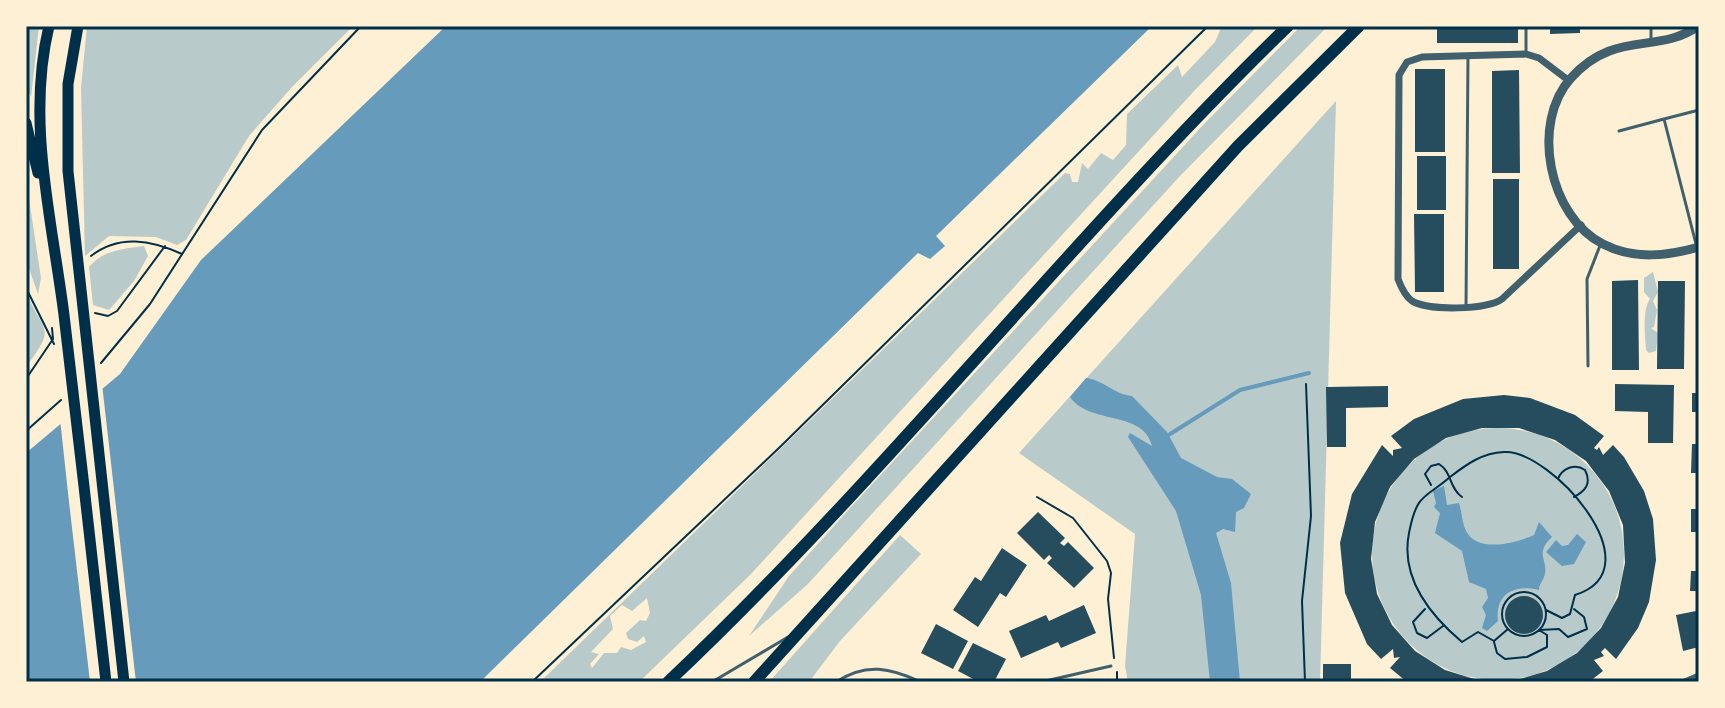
<svg xmlns="http://www.w3.org/2000/svg" width="1725" height="708" viewBox="0 0 1725 708" font-family="Lora,serif">
<rect width="100%" height="100%" fill="#fdf0d5"/>
<!-- green -->
<path fill="#b9caca" fill-rule="evenodd" d="M26,26H39L31,97L26,84Z
M87,26H353L292,87L249,136L186,240L177,245L156,237L109,236L85,256L81,88Z
M1222,26H1258L1195,90L750,575L639,682H540L1065,173L1070,174L1072,182H1078L1082,163L1088,169L1101,153L1113,160L1126,145L1127,114L1178,65L1182,77L1215,42ZM647,598L650,613L646,621L640,620L626,633L628,639L637,642L644,636L646,642L631,650L621,647L617,653H604L592,668L590,664L599,654L591,652L613,629L610,616L622,605L632,611Z
M1301,26H1328L1180,176L808,584L749,636L789,576L852,506L1205,123Z
M1336,101L1320,682H1128L1125,666L1135,534L1019,453Z
M26,179L41,278L38,294L26,260Z
M144,246L148,256L134,281L109,310L93,305L89,267C103,250 123,249 144,246Z
M1653,272L1658,292L1653,301L1657,310L1654,327L1651,328L1658,333L1656,351L1649,353L1646,350C1645,336 1642,310 1650,299L1644,292V278Z
M26,292C44,335 57,325 26,367Z
M1372 554a126 126 0 1 1 252 0a126 126 0 1 1-252 0Z
M900,535L921,554L840,641L809,682H769Z"/>
<!-- water -->
<path fill="#669bbc" d="M446,26H1152L936,236L945,246L930,259L918,253L480,682H26V453L120,374L201,260Z
M1086,378C1104,380 1113,394 1132,396L1167,432L1181,458L1217,477L1232,479L1251,494L1244,508L1236,512L1235,532L1223,529L1216,533L1231,583L1240,682H1210L1201,595L1176,511L1128,437L1130,433L1152,446C1144,410 1089,425 1070,397Z
M1444,486L1447,505L1459,503C1462,512 1462,526 1468,534C1481,553 1518,542 1534,535L1539,522L1552,537C1533,555 1550,560 1544,577C1542,582 1539,585 1539,590C1514,584 1495,594 1498,621L1487,631L1482,628L1486,615L1482,607L1488,598L1486,589L1469,582L1462,551L1435,533L1440,513L1434,507L1436,503L1433,491Z
M1577,534L1586,542L1574,564L1562,566L1546,552L1556,540L1562,546L1568,545Z"/>
<!-- pier -->
<path fill="#fdf0d5" d="M102,384L136,682H90L69,502L60,419Z"/>
<g fill="none" stroke-linecap="round" stroke-linejoin="round">
<!-- stream -->
<path stroke="#669bbc" stroke-width="4" d="M1167,436L1240,390L1309,373"/>
</g>
<!-- building -->
<path fill="#264d5e" d="M1437,26H1518V43H1437Z
M1550,26H1580V33L1550,34Z
M1415,69H1445V152H1415Z
M1519,70L1520,173H1492V71Z
M1417,156H1446V210H1417Z
M1493,179H1519V269H1493Z
M1414,214H1444V292H1415Z
M1638,280L1639,370H1612V281Z
M1658,281H1685L1684,369H1657Z
M1615,384L1674,385L1673,443H1648V412L1615,411Z
M1388,386V407L1346,408V447H1327L1326,387Z
M1692,393H1699V412H1692Z
M1504,395L1530,398L1575,415L1604,436L1594,448L1597,450L1599,447L1603,455L1613,445L1624,457L1644,491L1653,519L1656,560L1649,602L1638,628L1616,659L1605,648L1601,652L1604,656L1594,660L1603,671L1589,682H1510L1547,671L1577,653L1601,628L1618,597L1625,563L1623,525L1609,491L1586,461L1555,440L1519,428H1482L1446,438L1414,459L1390,487L1375,522L1371,559L1377,594L1392,625L1415,651L1445,670L1484,682H1407L1390,668L1400,657L1394,658L1393,649L1381,659L1367,644L1345,593L1340,543L1352,494L1382,445L1393,456V450L1402,448L1391,436L1414,419L1463,399Z
M1692,444H1699V473H1691Z
M1691,509H1699V532H1691Z
M1038,512L1065,538L1060,543L1064,546L1068,542L1094,568L1074,588L1047,563L1052,558L1049,555L1044,560L1017,533Z
M1002,548L1027,565L1006,597L1000,593L978,627L953,610L975,577L981,581Z
M1691,571H1699V591H1690Z
M1505 615a19 19 0 1 1 38 0a19 19 0 1 1-38 0Z
M1084,605L1096,633L1061,648L1058,642L1021,658L1009,631L1046,615L1049,621Z
M1696,611L1699,647L1683,651L1676,615Z
M936,624L968,641L953,669L921,653Z
M973,643L1006,659L994,682H979L958,671Z
M1323,664H1351V682H1323Z"/>
<g fill="none" stroke-linecap="round" stroke-linejoin="round">
<!-- path -->
<path stroke="#003049" stroke-width="2" d="M91,256C119,234 151,240 182,254
M26,288L54,344
M95,313L108,316L117,311L165,246
M101,363L150,304L262,130L361,26
M26,379L53,339L52,328
M26,431L61,400
M1558,479C1562,468 1575,463 1585,470C1592,484 1585,491 1574,497
M1431,485L1425,474L1431,466L1439,464C1452,472 1449,488 1462,497
M1037,497L1073,518L1107,561L1111,573L1108,599L1114,658
M1502 614a22 22 0 1 1 44 0a22 22 0 1 1-44 0Z
M1425,609L1413,622L1417,633L1427,638L1443,626
M1508,629L1494,641L1478,632L1462,642C1430,615 1400,578 1409,533C1417,492 1425,499 1450,477C1467,464 1482,453 1504,452C1550,449 1658,569 1575,595L1570,614L1562,618L1546,610
M1494,642L1497,653L1505,659L1527,657L1547,647V635L1539,630L1559,629L1568,637L1587,629L1584,617L1574,609
M1117,672V682
M532,682L781,446L1208,26
M1305,682L1302,601L1311,516L1306,384"/>
<!-- service -->
<path stroke="#3f606c" stroke-width="3" d="M1526,26V54
M1651,26V41
M1664,119L1699,110
M1619,131L1664,119L1696,244
M1466,307L1468,55
M1588,366L1587,279L1601,243
M712,682L788,637
M836,682C866,662 891,668 921,682
M1041,682L1111,666"/>
<!-- minor -->
<path stroke="#3f606c" stroke-width="7" d="M1568,80L1539,58L1526,54L1422,57L1407,62L1399,75L1398,279C1401,287 1405,296 1412,301C1428,311 1487,310 1502,299L1581,225
M1685,682L1699,676"/>
<!-- tertiary -->
<path stroke="#3f606c" stroke-width="9" d="M1698,26C1658,55 1615,29 1571,78C1530,123 1549,217 1603,244C1634,260 1667,256 1699,247"/>
<!-- primary -->
<path stroke="#003049" stroke-width="11" d="M49,26C26,122 52,219 64,315C79,437 92,560 106,682
M78,26L68,84V171L124,682
M26,123L38,173"/>
<!-- motorway -->
<path stroke="#003049" stroke-width="12" d="M668,682C887,475 1072,236 1288,26
M754,682L1238,146L1359,26"/>
</g>
<!-- border -->
<rect width="1725" height="708" fill="none" stroke="#fdf0d5" stroke-width="56"/>
<rect x="28" y="28" width="1669" height="652" fill="none" stroke="#003049" stroke-width="3"/>
</svg>
